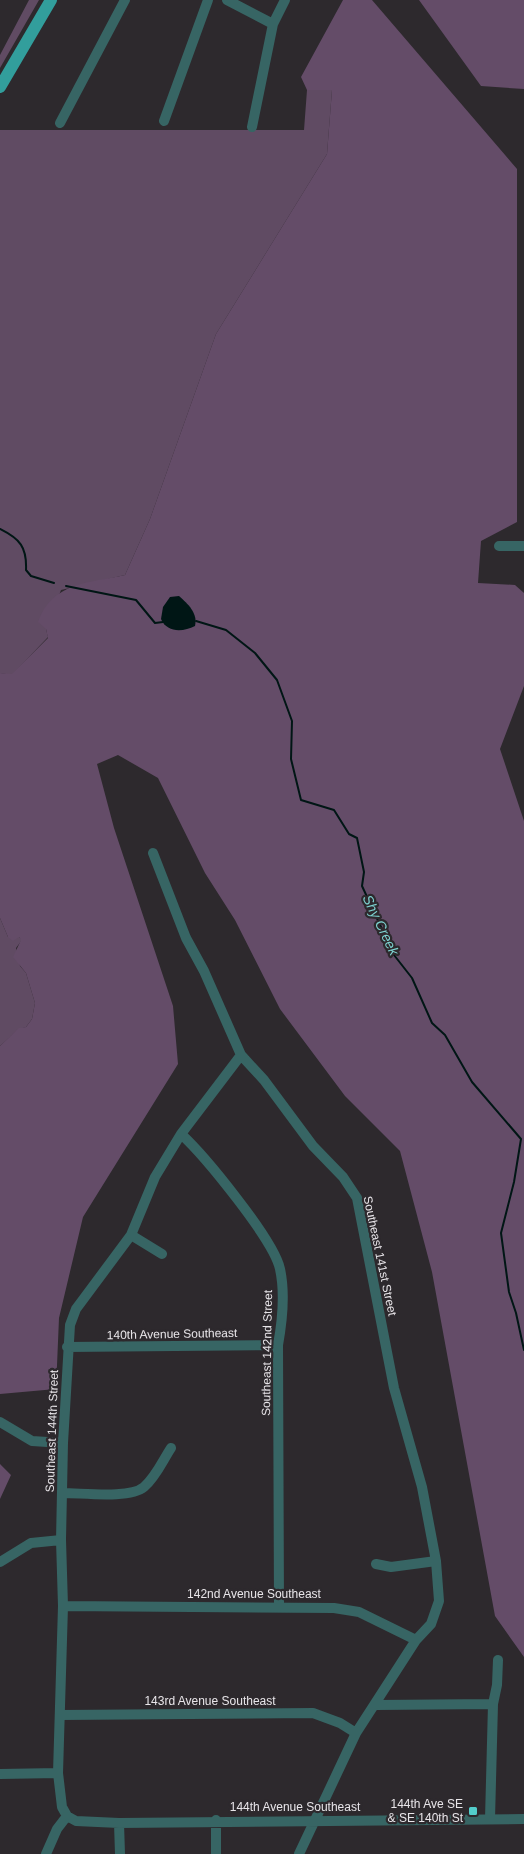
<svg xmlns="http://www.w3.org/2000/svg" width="524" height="1854" viewBox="0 0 524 1854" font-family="Arial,sans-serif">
<rect width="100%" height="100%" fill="#2d292d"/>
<!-- green -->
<path fill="#604b63" d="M29,0H39L0,68V55Z
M307,90H332L327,154L216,334L150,519L125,575L61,590L46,629L48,637L12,675L0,673V130H304Z
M0,918L8,937H19L22,940L16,948L20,966L26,973L35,1003L32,1019L26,1027L19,1029L0,1046Z"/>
<!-- forest -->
<path fill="#644c68" d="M343,0H372L517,169V522L481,541L478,583L515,585L524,593V686L500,749L524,821V1657L495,1616L432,1272L400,1151L345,1096L280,1009L235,920L205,873L158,778L118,755L97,764L114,828L173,1006L178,1064L83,1217L59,1318L56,1389L0,1394V1046L19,1028L26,1027L32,1019L35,1003L26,973L13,957L21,940L19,937L13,941L8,937L0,918V673L12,674L48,638L46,629L38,622C52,582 89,583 125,575L150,519L216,334L327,154L332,90H307L301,77Z
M419,0H524V89L481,86Z
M0,1464L11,1475L0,1499Z"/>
<!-- water -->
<path fill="#001615" d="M179,596C188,604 198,613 195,626C183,632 167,633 161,619L163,607L170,597Z"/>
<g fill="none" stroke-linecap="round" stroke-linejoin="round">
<!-- stream -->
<path stroke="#001615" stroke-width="2" d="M0,529C20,539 27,547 26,570L31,576L54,583
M66,586L136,600L155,623L163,622
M196,621L226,630L255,653L277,680L292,721L291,759L301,800L334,810L349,834L357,838L364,872L362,886L394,955L412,978L432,1023L445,1035L472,1082L521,1139L514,1182L501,1233L509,1292L516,1313L524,1350"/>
<!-- minor -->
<path stroke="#376564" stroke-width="10" d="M227,0L273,24
M164,121L208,0
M60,123L125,0
M252,127L273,24L285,0
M499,546H524
M153,853L186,938L204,971L241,1055L264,1080L313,1146L343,1177L357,1198L394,1388L422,1487L436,1561L439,1601L431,1624L416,1640L356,1733L299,1854
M181,1134C204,1155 274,1240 280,1269C285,1292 282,1323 278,1345L279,1607
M131,1235L162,1254
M67,1347L278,1345
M0,1422L32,1441L63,1443
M63,1493C83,1493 130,1499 144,1487C156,1477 163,1460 171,1448
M0,1562L31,1543L61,1540
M376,1564L391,1567L436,1561
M63,1606L334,1608L359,1612L416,1640
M376,1705L493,1704
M60,1715L313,1713L340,1723L356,1733
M0,1774L58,1773
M67,1816L76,1821L119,1823L524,1819
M490,1819L493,1704L497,1685L498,1660
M216,1820V1854
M119,1823L120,1854
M46,1854L57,1829L67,1816L62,1807L58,1773L63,1606L61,1540L63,1443L70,1325L76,1309L131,1235L155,1177L181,1134L241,1055"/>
<!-- major -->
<path stroke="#329e9c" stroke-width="12" d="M0,87L51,0"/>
</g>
<!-- markers -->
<rect fill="#53cdcb" stroke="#2d292d" stroke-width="2" x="468" y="1806" width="10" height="10" rx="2.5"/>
<g text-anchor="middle" stroke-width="4.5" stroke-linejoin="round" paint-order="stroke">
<!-- street labels -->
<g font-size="12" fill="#e8e5e9" stroke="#2d292d">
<text transform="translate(380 1256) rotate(78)" y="4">Southeast 141st Street</text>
<text transform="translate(172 1334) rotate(-1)" y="4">140th Avenue Southeast</text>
<text transform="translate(267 1353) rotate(-89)" y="4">Southeast 142nd Street</text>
<text transform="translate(52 1431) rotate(-88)" y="4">Southeast 144th Street</text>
<text x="254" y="1598">142nd Avenue Southeast</text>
<text x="210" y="1705">143rd Avenue Southeast</text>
<text x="295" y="1811">144th Avenue Southeast</text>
</g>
<!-- poi labels -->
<g font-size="12" fill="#e8e5e9" stroke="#2d292d" text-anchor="end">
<text x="463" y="1808">144th Ave SE<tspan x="463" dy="14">&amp; SE 140th St</tspan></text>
</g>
<!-- water labels -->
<g font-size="14" font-style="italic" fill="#7dd2d0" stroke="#2d292d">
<text transform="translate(381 925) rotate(64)" y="5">Shy Creek</text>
</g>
</g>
</svg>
